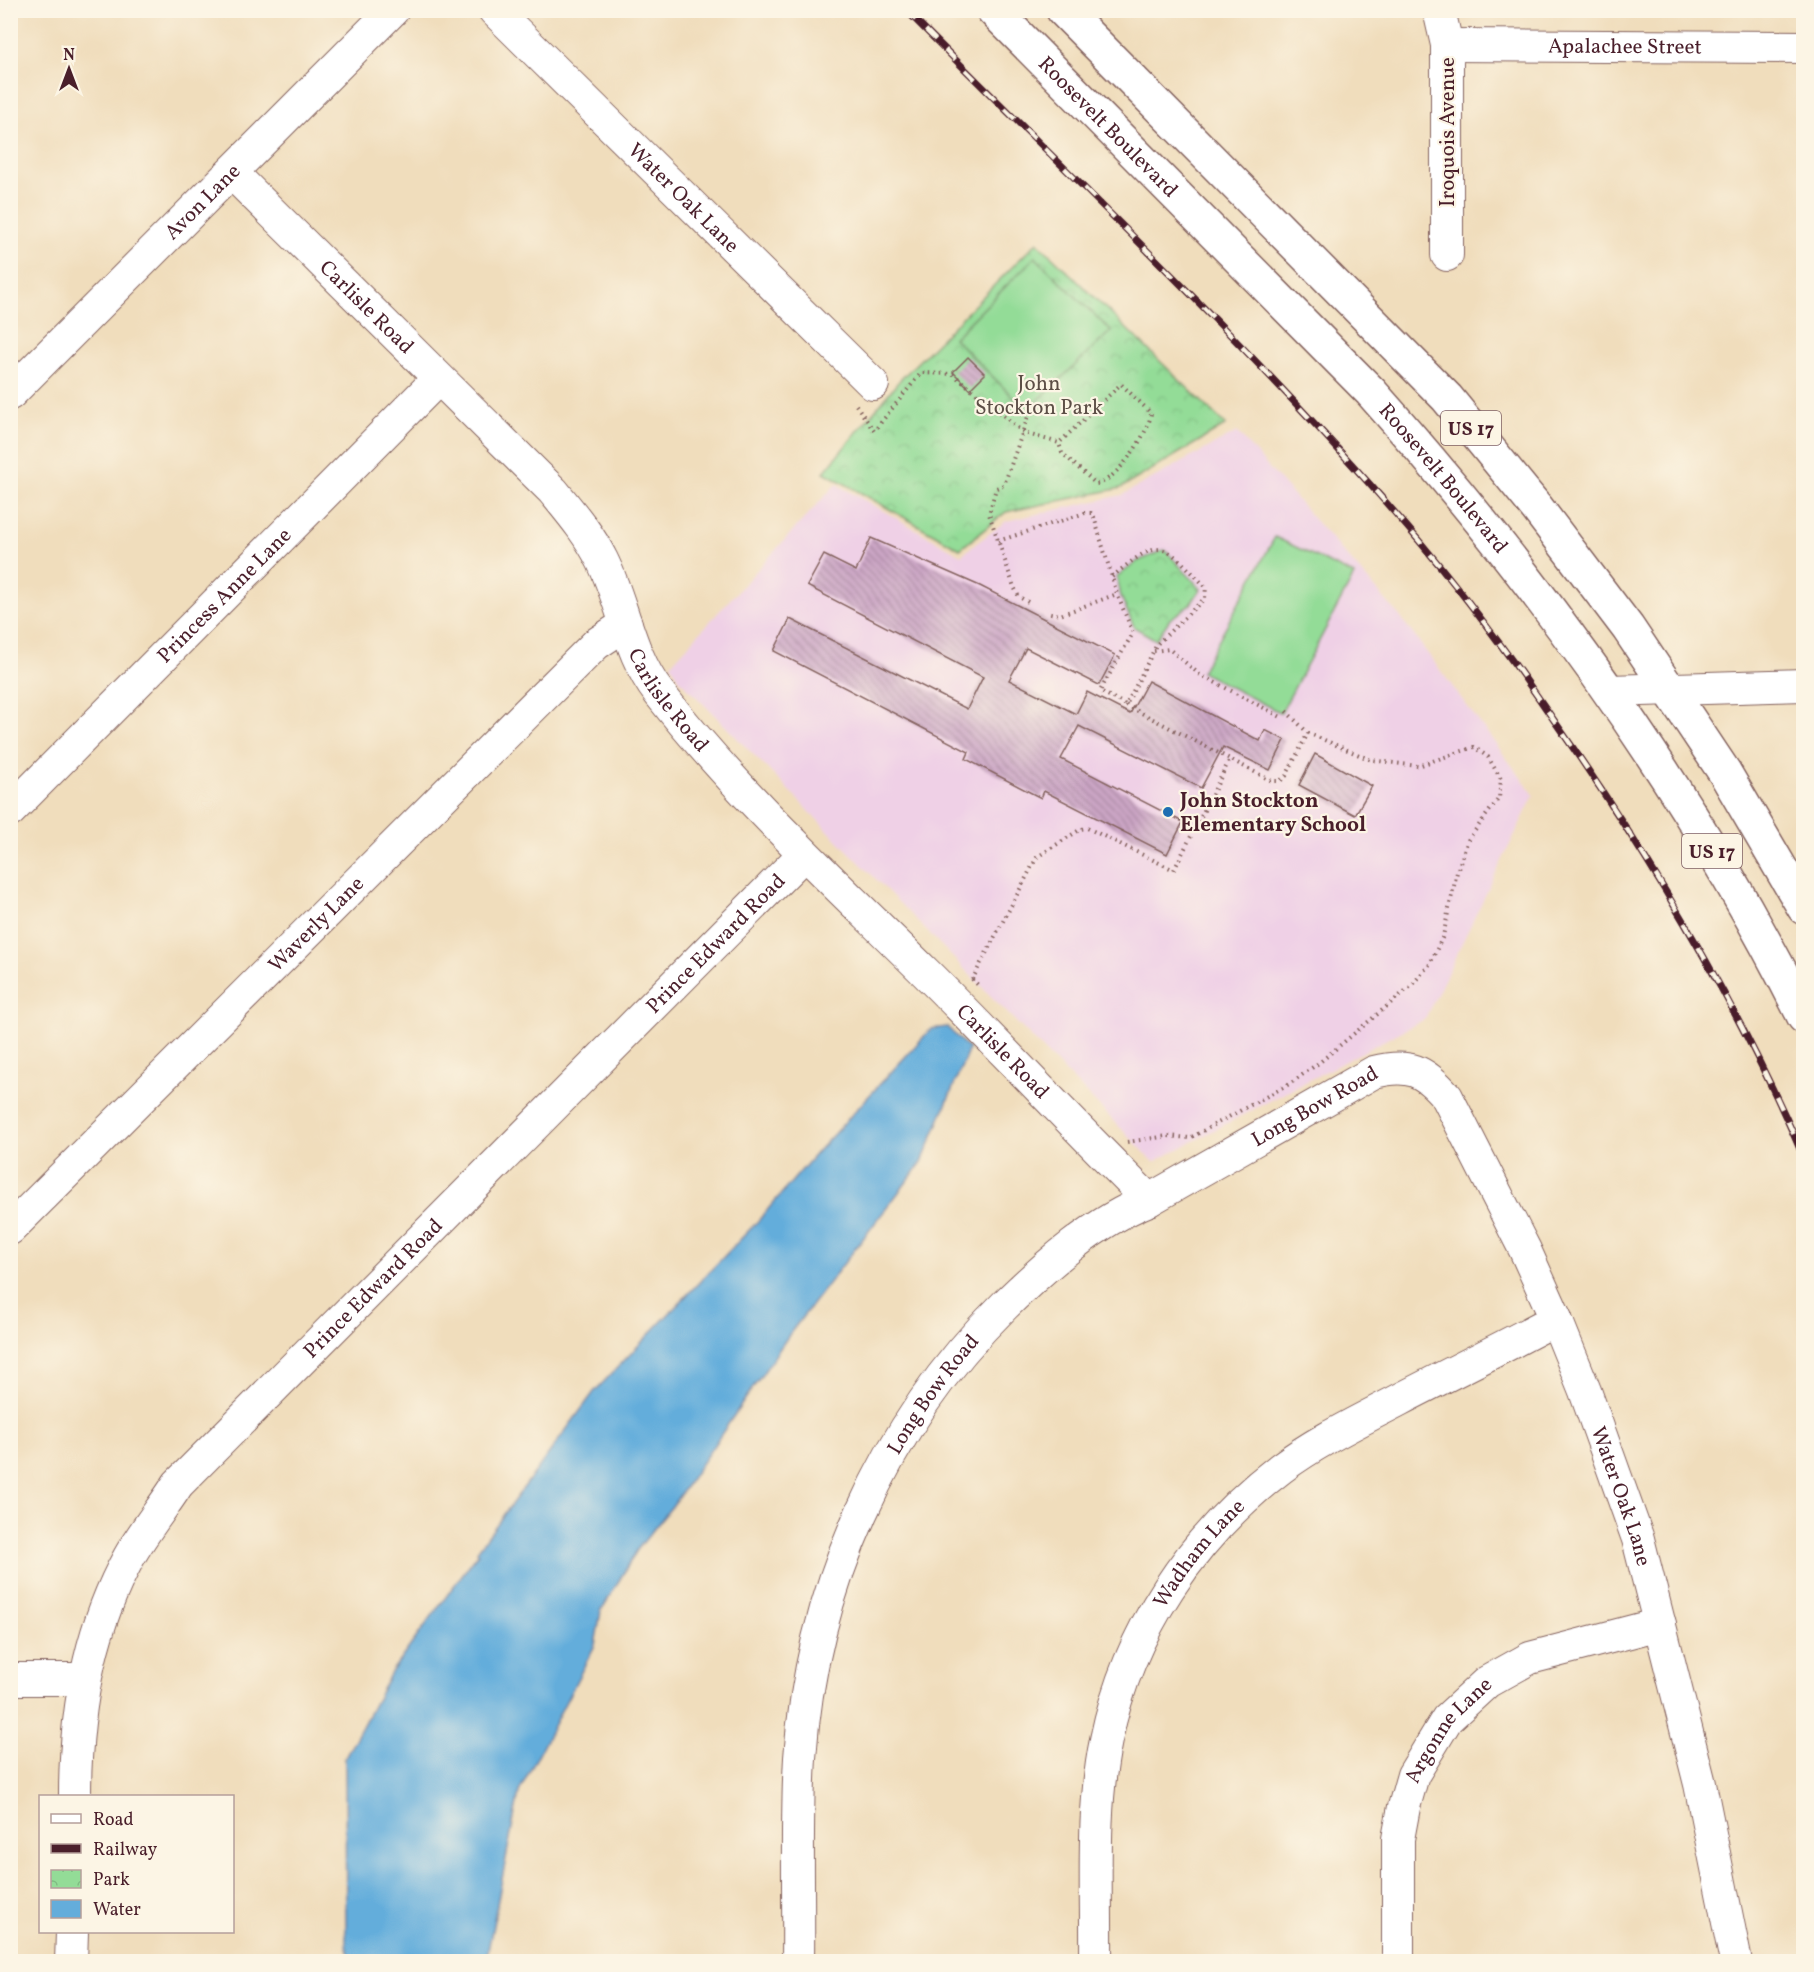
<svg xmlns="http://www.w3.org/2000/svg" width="1814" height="1972" viewBox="0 0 1814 1972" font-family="Vollkorn,serif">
<defs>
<pattern id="park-crowns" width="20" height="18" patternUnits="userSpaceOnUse" patternTransform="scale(1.5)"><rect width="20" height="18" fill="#93dc97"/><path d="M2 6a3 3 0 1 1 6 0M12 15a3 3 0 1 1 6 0" fill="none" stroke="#80bc82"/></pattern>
<pattern id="building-back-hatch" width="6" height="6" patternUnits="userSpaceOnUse" patternTransform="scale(1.5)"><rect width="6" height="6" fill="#cba5c5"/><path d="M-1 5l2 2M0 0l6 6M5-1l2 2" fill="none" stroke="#a786a0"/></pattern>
</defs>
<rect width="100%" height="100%" fill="#fcf5e5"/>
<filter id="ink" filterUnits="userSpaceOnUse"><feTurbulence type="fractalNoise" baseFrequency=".0167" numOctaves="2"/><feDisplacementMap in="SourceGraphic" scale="12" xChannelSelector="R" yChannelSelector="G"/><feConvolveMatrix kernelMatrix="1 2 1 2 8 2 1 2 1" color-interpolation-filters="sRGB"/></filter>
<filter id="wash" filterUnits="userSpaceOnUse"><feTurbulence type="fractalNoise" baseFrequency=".008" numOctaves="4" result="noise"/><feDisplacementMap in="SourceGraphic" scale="24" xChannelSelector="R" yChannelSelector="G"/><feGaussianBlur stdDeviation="1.35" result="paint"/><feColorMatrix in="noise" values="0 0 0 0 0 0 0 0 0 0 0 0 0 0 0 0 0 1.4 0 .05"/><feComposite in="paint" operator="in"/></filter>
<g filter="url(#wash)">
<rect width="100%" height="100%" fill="#f0ddbc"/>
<!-- built -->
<path fill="#efd0e6" d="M1237,432L1398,614L1534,795L1425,1019L1154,1162L680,680L671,664L836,484L961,555L1006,521L1122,495Z"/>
<!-- park -->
<path fill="url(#park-crowns)" stroke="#6e7e61" stroke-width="1.5" d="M1037,242L1226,425L1121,488L1006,512L960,549L824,472L899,381Z
M1165,550L1201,589L1190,605L1170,619L1156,640L1134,627L1121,597L1117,577L1138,561Z"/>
<!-- garden -->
<path fill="#93dc97" stroke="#6e7e61" stroke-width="1.5" d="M1035,257L1111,331L1027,411L954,338Z
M1275,537L1354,575L1281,713L1201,672Z"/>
<!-- water -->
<path fill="#64addb" stroke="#576683" stroke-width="1.5" d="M947,1027L969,1049L922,1162L791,1332L673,1505L637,1550L601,1611L595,1645L519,1792L486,1961H351L346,1945L345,1758L392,1671L478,1553L477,1551L594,1392L757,1222L819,1150L931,1029Z"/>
<g id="blocks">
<!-- building -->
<path fill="url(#building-back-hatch)" d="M968,357L985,374L970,389L953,372Z
M871,538L980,586L1115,655L1099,685L1026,648L1009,680L1076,714L1087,692L1130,714L1148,681L1260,741L1265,730L1285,740L1270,770L1223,747L1201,788L1079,726L1061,759L1183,822L1167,854L1044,791L1041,798L966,759L969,752L774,651L790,619L967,709L983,677L807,586L824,555L856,571Z
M1315,754L1372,786L1355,815L1299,785Z"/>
</g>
</g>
<g filter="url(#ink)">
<use href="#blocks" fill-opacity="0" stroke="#84625e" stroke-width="1.5"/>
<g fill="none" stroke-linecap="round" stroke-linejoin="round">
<defs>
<g id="minor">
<path id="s1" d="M494,10L873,384"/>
<path d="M1439,10L1447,45V255"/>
<path id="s2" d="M1447,45L1804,47"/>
<path id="s3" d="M232,173L553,491C571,513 589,534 602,560C623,602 629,655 659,693C738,794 834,882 925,972C1001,1047 1073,1125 1149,1200"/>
<path id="s4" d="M10,394L393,10"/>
<path d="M1610,691L1804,685"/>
<path id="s5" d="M10,811L438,379"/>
<path id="s6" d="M10,1229L596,644L626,624"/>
<path d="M10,1679H85"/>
<path id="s7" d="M75,1796C75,1714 88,1631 129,1557C143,1532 162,1509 178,1484L804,854"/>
<path d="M71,1962L72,1932"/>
<path id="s8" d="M798,1962C799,1894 796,1825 800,1758C811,1590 884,1424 1004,1306C1046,1265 1094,1222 1149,1200L1374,1072C1409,1063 1424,1070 1447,1097L1525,1250L1556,1319L1585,1391L1638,1539L1700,1784L1736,1962"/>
<path id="s9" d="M1096,1962C1097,1888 1091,1812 1106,1740C1128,1631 1193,1535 1281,1468C1317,1441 1359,1421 1399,1400C1451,1373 1504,1347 1556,1319"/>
<path id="s10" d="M1398,1962V1839L1404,1807L1413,1775L1447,1719L1487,1682L1530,1658L1660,1624"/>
</g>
<g id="highway">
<path id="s11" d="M993,10L1371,392C1540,582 1690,789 1804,1017"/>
<path d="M1063,10L1447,398L1537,508L1628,628L1725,773L1804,908"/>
</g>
</defs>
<!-- minor casing -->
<use href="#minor" stroke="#84625e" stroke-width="34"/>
<!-- highway casing -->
<use href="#highway" stroke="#84625e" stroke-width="36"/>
<!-- path -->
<path stroke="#84625e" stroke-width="4" stroke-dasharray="1.5 4.5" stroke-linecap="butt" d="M856,405L874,431L921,373L953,374L1024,433L1059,443L1062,453L1096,484C1116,482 1150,432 1151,413L1121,384L1059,443
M998,541L1085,513H1091L1094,517L1117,594L1060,615L1046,612
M1112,577C1163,534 1164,544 1206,587L1205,598L1157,644L1126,705L1100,691L1133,633L1117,594
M1028,602L1019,597L1014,587L989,514L996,488L1004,485L1031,408
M1154,651L1169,649L1199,674L1283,718
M1126,705L1272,781H1280L1286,776L1308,733L1284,709
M972,979L979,986
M972,980L1037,857L1081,829L1087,828L1174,870L1230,759
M1127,1142L1168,1136L1190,1138L1291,1083L1320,1062L1410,987L1430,964L1443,936L1457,872L1468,840L1499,798L1501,779L1488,757L1474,747L1418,766L1371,760L1308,733"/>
<!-- minor -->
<use href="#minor" stroke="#fff" stroke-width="32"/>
<!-- highway -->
<use href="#highway" stroke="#fff" stroke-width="33"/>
<defs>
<path id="rail" d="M906,10C1075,181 1252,347 1409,529C1464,593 1513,660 1560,729C1654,864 1739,1007 1804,1158"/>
</defs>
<!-- rail casing -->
<use href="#rail" stroke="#4a1f2b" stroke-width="7"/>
<!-- rail -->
<use href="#rail" stroke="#fcf5e5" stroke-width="4.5" stroke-dasharray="14" stroke-linecap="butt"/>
</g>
</g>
<!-- markers -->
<circle fill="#1f6fb2" stroke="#fcf5e5" stroke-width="2" cx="1168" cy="812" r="6"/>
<g text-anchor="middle" stroke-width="4.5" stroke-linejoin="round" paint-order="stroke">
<!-- shield labels -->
<g fill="#fcf5e5" stroke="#7f5f63" stroke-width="1.5">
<rect x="1441" y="411" width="60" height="34" rx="4.5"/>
<rect x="1682" y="834" width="60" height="34" rx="4.5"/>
</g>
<g font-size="20" font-weight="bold" fill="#4a1f2b">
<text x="1471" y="435">US 17</text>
<text x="1712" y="858">US 17</text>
</g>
<!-- street labels -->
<g font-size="21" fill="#4a1f2b" stroke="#fcf5e5">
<text dy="7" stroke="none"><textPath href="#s2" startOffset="178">Apalachee Street</textPath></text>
<text dy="7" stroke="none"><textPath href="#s11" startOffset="164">Roosevelt Boulevard</textPath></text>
<text transform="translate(1447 132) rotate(-90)" y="7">Iroquois Avenue</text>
<text dy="7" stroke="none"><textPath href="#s1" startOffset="267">Water Oak Lane</textPath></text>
<text dy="7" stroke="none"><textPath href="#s4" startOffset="272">Avon Lane</textPath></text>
<text dy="7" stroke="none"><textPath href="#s3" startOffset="190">Carlisle Road</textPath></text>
<text dy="7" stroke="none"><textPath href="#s11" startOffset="650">Roosevelt Boulevard</textPath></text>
<text dy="7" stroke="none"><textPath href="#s5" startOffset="304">Princess Anne Lane</textPath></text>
<text dy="7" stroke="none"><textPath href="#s3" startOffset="693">Carlisle Road</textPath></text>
<text dy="7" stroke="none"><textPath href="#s6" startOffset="432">Waverly Lane</textPath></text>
<text dy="7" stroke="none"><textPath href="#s7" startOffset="1098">Prince Edward Road</textPath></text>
<text dy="7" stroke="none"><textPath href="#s3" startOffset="1179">Carlisle Road</textPath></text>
<text dy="7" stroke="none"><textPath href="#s8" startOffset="1082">Long Bow Road</textPath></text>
<text dy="7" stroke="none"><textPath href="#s7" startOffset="612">Prince Edward Road</textPath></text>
<text dy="7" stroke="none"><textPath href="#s8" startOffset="597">Long Bow Road</textPath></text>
<text dy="7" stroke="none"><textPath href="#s8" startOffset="1670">Water Oak Lane</textPath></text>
<text dy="7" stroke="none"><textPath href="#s9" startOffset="434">Wadham Lane</textPath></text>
<text dy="7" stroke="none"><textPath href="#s10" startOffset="246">Argonne Lane</textPath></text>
</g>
<!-- park labels -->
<g font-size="21" fill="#5c4e46" stroke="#fcf5e5">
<text x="1039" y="390">John<tspan x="1039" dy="24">Stockton Park</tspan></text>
</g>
<!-- poi labels -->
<g font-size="21" font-weight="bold" fill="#4a1f2b" stroke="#fcf5e5" text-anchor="start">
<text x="1180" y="807">John Stockton<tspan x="1180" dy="24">Elementary School</tspan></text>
</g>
</g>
<!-- margin -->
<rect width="1814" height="1972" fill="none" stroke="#fcf5e5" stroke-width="36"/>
<!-- legend -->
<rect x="39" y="1795" width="195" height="138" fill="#fcf5e5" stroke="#b59f9b" stroke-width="1.5"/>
<rect x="51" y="1814" width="30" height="9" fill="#ffffff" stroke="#b59f9b" stroke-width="1.5"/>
<text x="93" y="1825" font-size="18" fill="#4a1f2b">Road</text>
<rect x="51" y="1844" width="30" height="9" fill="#4a1f2b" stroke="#b59f9b" stroke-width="1.5"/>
<text x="93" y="1855" font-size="18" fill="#4a1f2b">Railway</text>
<rect x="51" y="1870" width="30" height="18" fill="url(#park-crowns)" stroke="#b59f9b" stroke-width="1.5"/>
<text x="93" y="1885" font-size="18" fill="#4a1f2b">Park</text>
<rect x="51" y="1900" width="30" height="18" fill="#64addb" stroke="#b59f9b" stroke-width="1.5"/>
<text x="93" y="1915" font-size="18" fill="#4a1f2b">Water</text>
<!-- north arrow -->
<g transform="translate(69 69)" stroke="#fcf5e5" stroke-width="4.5" paint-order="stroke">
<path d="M0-4.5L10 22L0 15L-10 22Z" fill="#4a1f2b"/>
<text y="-9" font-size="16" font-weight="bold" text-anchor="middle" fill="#4a1f2b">N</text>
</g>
</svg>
